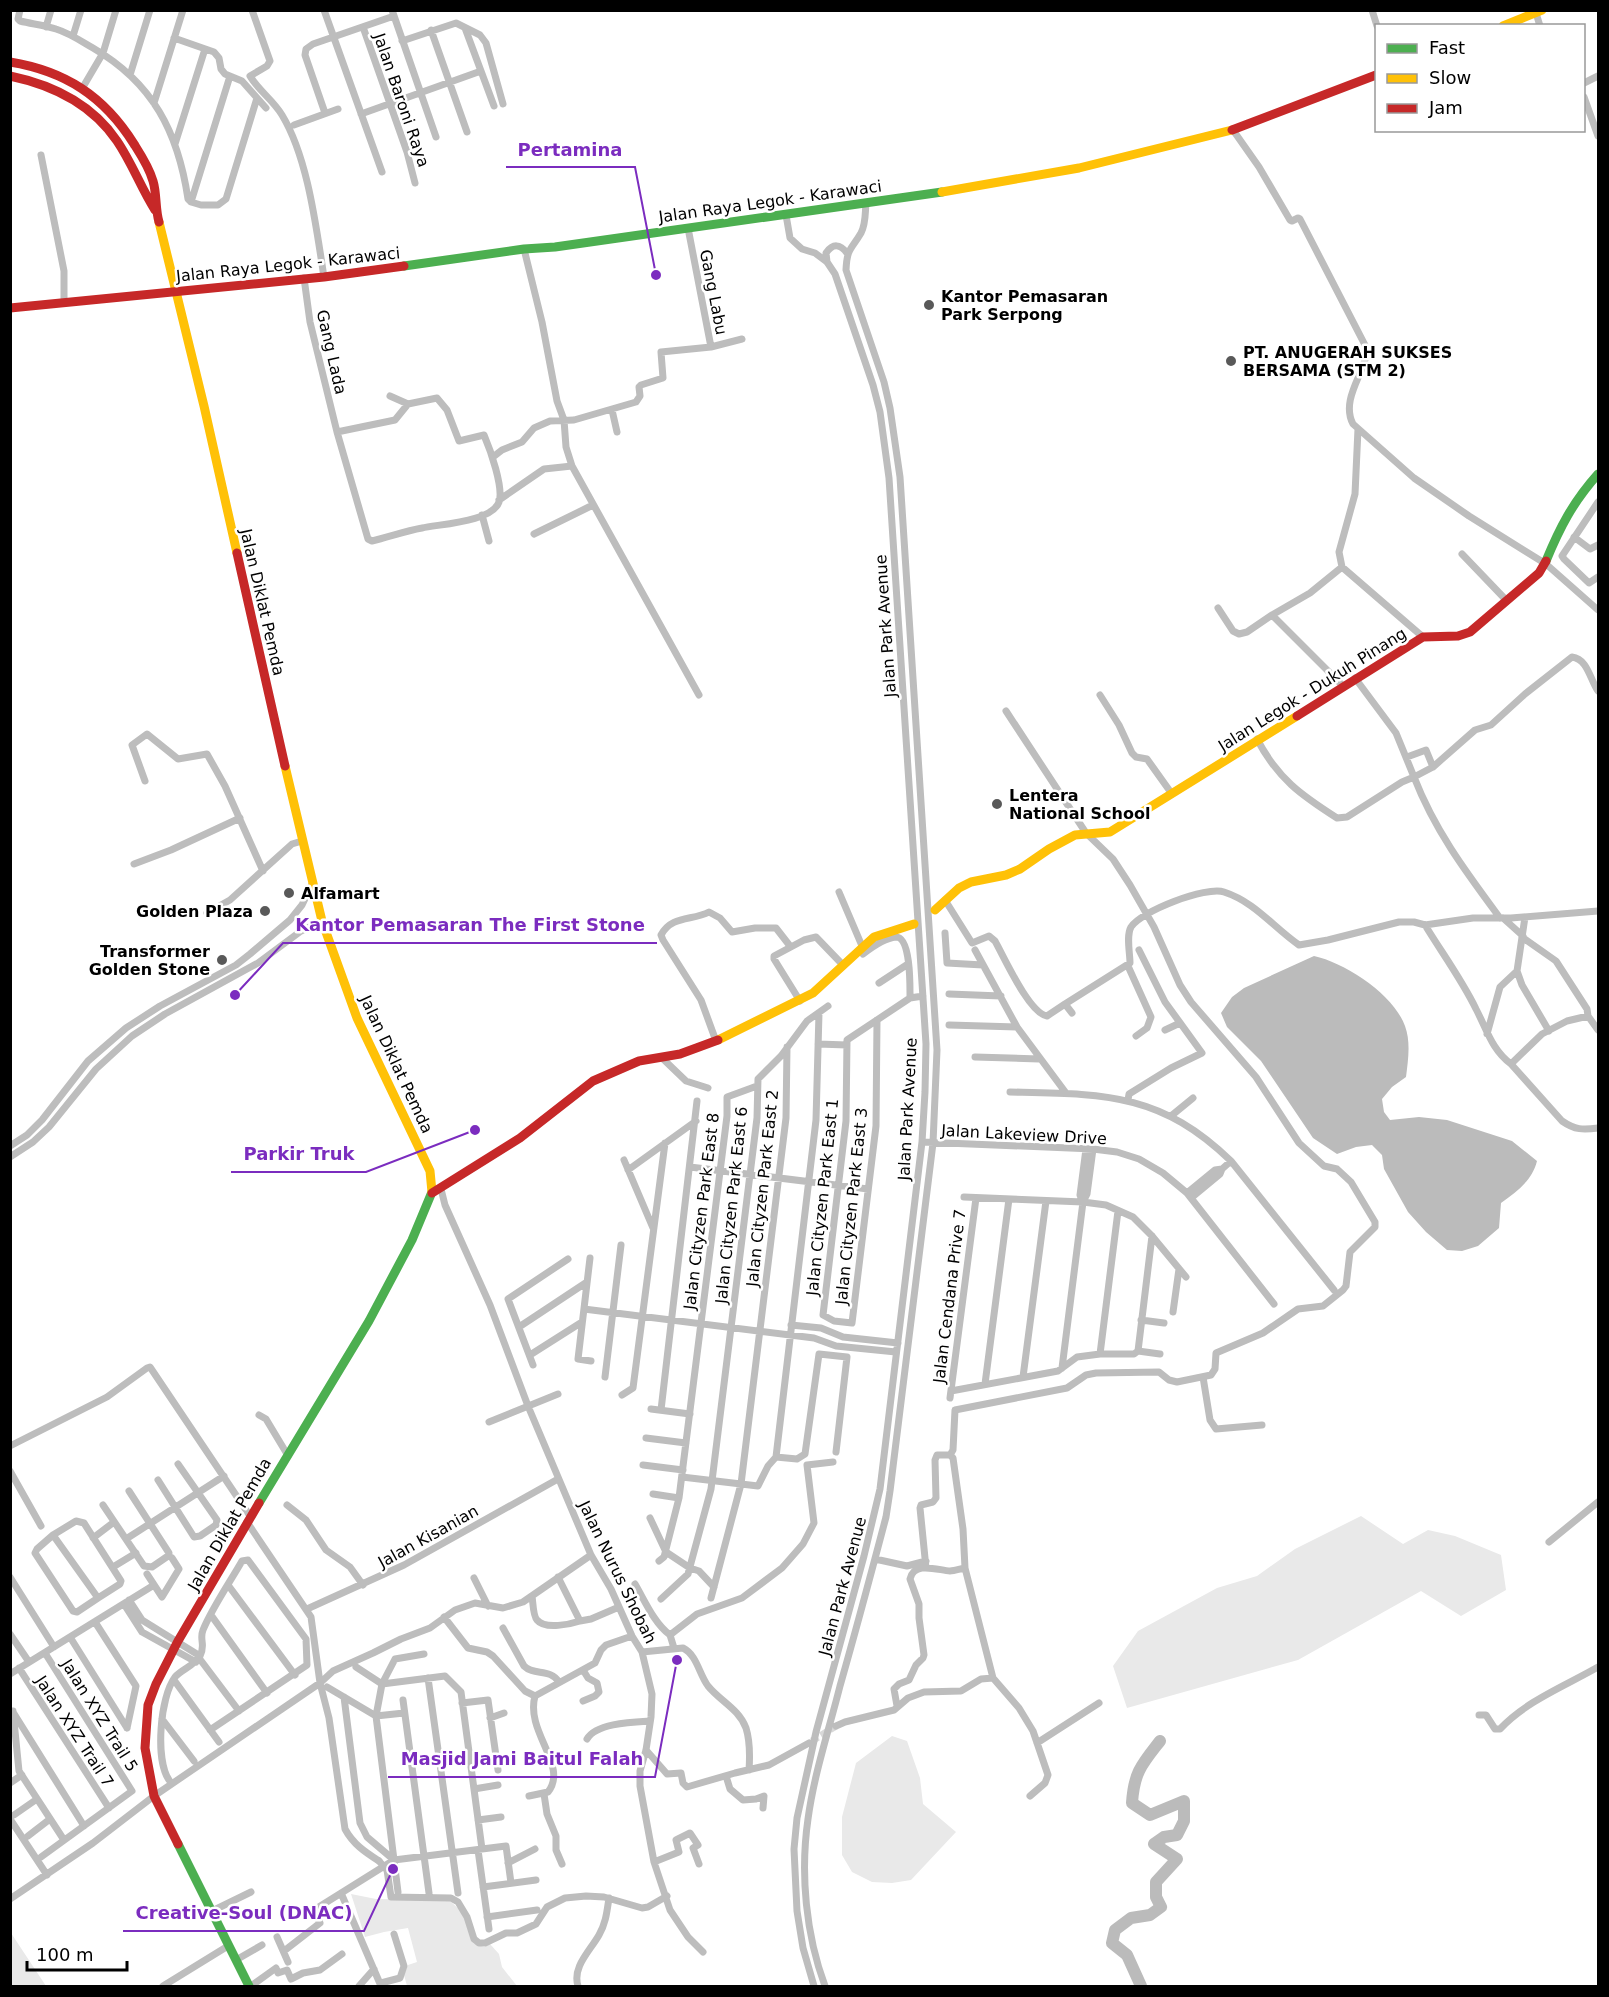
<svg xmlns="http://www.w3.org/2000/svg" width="1609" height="1997" viewBox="0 0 1609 1997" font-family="'DejaVu Sans',sans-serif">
<rect width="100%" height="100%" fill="#fff"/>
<!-- green -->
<path fill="#e9e9e9" d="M1361,1516L1403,1544L1428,1530L1455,1536L1501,1555L1506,1590L1461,1616L1421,1591L1298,1660L1127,1708L1113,1666L1138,1631L1217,1588L1257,1576L1295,1549Z
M892,1736L907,1741L920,1778L923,1804L956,1832L911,1880L892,1883L872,1882L852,1872L842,1855V1817L856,1763Z
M351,1894L376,1899L449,1900L463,1913L473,1943L484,1947L490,1944L499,1954L502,1967L517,1986H407L404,1975L408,1965L417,1962L408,1928L384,1932L365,1937Z
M11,1933L46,1986H11Z"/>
<!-- water -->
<path fill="#bbb" d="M1314,956C1346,963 1394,995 1405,1026C1411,1042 1408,1061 1406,1077L1392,1087L1382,1099L1384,1112L1390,1120L1419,1117L1447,1120L1512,1141L1537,1161C1532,1181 1517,1191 1501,1203L1499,1228L1478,1246L1462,1251L1447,1250L1426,1232L1408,1212L1384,1169L1382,1155L1372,1145L1356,1147L1337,1154L1313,1138L1261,1061L1227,1027L1221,1013L1232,997L1244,988Z"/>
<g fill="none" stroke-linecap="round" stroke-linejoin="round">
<!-- river -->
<path stroke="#bbb" stroke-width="12" d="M1141,1986L1127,1955L1112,1943L1115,1930L1131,1918L1150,1915L1161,1907L1156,1897V1882L1177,1859L1154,1844L1164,1837L1177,1835L1184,1821V1801L1150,1815L1132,1803C1134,1772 1142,1764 1160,1741"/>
<!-- street-tunnel -->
<path stroke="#d9d9d9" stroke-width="7" stroke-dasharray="7 3.5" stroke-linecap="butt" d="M812,1741L836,1726"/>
<!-- street -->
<path stroke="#bdbdbd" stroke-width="7" d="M20,10L18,19L20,21C32,24 44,25 56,29C69,33 81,41 93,48C153,83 178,132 188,199L191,202L201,205H218L226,199L257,98
M252,10L270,61L267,66L250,76C258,90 273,100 282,115C308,158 316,227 324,277
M324,10L382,172
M392,10L436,137
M1372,10L1377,26
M1536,13L1540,26
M46,27L51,10
M363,27L407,152L415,183
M465,28L494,106
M431,30L467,132
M73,36L81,10
M174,38L214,52L219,58L221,69L225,74L242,81L266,108
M402,41L456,23L480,35L486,43L503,104
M130,75L150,10
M1584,83L1598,76
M83,87L103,53L116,10
M1584,97L1598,136
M154,103L183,10
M325,113L305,55L306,49L313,44L394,16
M361,114L481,71
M294,125L338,109
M1233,130L1259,167L1290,220L1292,221L1298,218L1300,219L1366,347C1370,368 1339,397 1353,424L1414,478L1469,516L1546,564L1598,610
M175,144L205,49
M41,155L64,271V303
M191,202L230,76
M786,215L790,238L802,249L815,253L827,262L835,274L873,385L880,412L889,478L926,1044L925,1092L922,1142L880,1489L864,1556L816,1732L797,1818L794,1849L797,1911L803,1948L814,1986
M524,249L542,322L557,401L564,420L566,447L572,466L699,695
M827,262L826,253C833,243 840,244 847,253
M304,278L310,322L337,432L368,539L372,541C389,537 405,531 422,528C439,524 492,522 499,502C504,488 490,449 484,435L459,441L447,410L437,398L408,404
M711,347L742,339
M612,410L617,432
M337,432L395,420L408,404L390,396
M493,457L502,450L522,442L534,428L550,421L574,420L636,402L640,396L639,387L641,385L663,378L661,352L711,347L688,228
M499,500L544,469L572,466
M1598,502L1562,556L1564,559L1589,583L1598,577
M482,515L489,541
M534,534L593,505
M1574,537L1590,549L1598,545
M1462,554L1507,601
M1342,567L1339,552L1355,494L1358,429
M1218,608L1233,631L1239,634L1247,632L1272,615
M1344,687L1272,615L1310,593L1342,567L1423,637
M1100,695L1119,725L1132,753L1136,757L1147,759L1172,794
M1006,711L1086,833L1113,859L1130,885L1154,927L1180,985L1191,1002L1256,1077L1299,1143L1324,1166L1337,1169L1351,1182L1375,1222V1227L1350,1252L1346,1286L1343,1290L1323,1306L1298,1309L1263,1333L1216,1353L1215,1369L1211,1375L1177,1382L1169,1380L1159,1372L1096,1373L1086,1375L1067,1388L955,1410L953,1450L950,1455L953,1458L963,1529L965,1568L993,1678L1019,1708L1033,1731L1048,1775L1045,1783L1030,1796
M1257,739C1278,779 1301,795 1337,818L1347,817L1402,782L1414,777L1396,733L1355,678
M1407,757L1426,750L1433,767L1414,777C1435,831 1466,872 1500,918
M1433,767L1475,730L1491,725L1525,694L1572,657C1588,659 1590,680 1598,691
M145,781L132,745L147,734L178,759L207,754L225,786L263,871
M134,864L171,850L240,818
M839,892L862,946
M945,900L972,943L989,936L995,941C1004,957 1029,1013 1047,1016L1065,1004L1072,1013
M207,913L230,900L292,844L302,841
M1525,917L1517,971L1522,985L1549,1031
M1503,918L1523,936
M1425,925C1442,953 1462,980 1476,1009C1487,1030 1492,1050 1511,1064
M945,933L947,963L983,965
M1522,937L1556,961L1587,1009L1588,1016
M975,950L1017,1027L1066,1093
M863,954C872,947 884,938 896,937C911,937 910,987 910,998
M1128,966L1151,1017L1147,1028L1136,1036
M879,983L908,964
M949,994L1001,996
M800,1001L774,959V956L804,940L816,937L842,964
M1065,1004L1130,963C1130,953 1126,936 1131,927C1141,911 1206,886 1224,892C1255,902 1273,927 1299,945L1328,940L1399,922H1414L1425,925L1473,918H1511L1598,911
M877,1020L876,1126L852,1323L834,1321L823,1315L846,1121L847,1040L910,998L923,996
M949,1025L1017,1027
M1165,1030L1180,1023
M1598,1030L1588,1016L1567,1021L1542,1034L1511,1064L1562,1121C1575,1130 1583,1130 1598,1128
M1487,1034L1500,987L1517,971
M716,1041L701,1000L663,940L661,935C672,915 692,921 709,912L720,918L732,932L755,928H776L790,946
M818,1044L847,1045
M661,1057L686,1081L708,1088
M975,1057L1039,1059
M1010,1092C1103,1094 1160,1092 1231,1161L1334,1290
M1128,1100L1129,1094L1171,1068L1202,1053L1165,1002L1139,950
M1171,1116L1193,1098
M922,1142L1093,1149L1117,1152L1139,1159L1163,1173L1187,1193L1274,1304
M10,1146L27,1135L42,1120L88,1061L126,1028L160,1006L236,965L250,954L290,920L302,905L312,884
M10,1157L33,1142L49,1127L96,1069L132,1036L165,1014L258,963L301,931L322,921
M624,1160L653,1228
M690,1167L868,1189
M628,1170L696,1121
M441,1189L445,1205L490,1305L528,1406L591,1555L611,1589L632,1636L642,1652L652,1694L651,1717L646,1750L640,1771V1786L654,1862L670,1910L688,1937L703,1952
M1187,1193L1215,1170L1222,1169L1231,1161
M964,1197L1083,1202L1106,1205L1133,1217L1152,1236L1186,1277
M1191,1198L1220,1174L1222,1169
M1083,1202L1080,1195L1086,1149
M590,1258L578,1359L591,1361
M584,1309L814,1338L836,1346L896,1352
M1173,1312L1179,1269
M1141,1320L1164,1323
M791,1325L821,1328L843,1337L898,1343
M519,1327L587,1282
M1138,1351L1152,1236
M1100,1354L1118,1211
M530,1355L582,1322
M533,1365L508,1299L568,1259
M1062,1368L1083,1202L1087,1194L1093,1149
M605,1377L621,1245
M1023,1377L1046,1201
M1203,1377L1210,1420L1216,1429L1262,1425
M985,1384L1009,1199
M951,1391L1058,1371L1077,1357L1100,1354H1134L1138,1351L1160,1354
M622,1395L633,1388L665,1143
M950,1398L976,1198
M651,1409L690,1414
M661,1410L697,1101
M259,1415L266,1419L287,1454
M489,1422L558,1394
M646,1438L686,1443
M10,1446L107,1397L147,1368L150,1367L250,1516
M776,1457L816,1120L819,1013
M776,1457L797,1459L805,1454L819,1354L847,1357L836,1452
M643,1465L683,1470
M10,1471L41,1526
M682,1477L758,1486L768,1466L776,1457
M158,1480L194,1537L200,1536L216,1525L217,1520L178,1464
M653,1494L679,1498
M103,1505L144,1566L152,1567L168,1556L169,1553L129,1491
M287,1505L306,1520L326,1550L350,1567L363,1585
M650,1518L666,1552L690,1568L699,1571L714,1587
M76,1521L84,1523L121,1581L120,1584L98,1598L53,1535Z
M247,1522L311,1617L320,1683L329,1718L345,1829C353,1844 365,1852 379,1861
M53,1535L37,1549L35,1553L73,1611L77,1612L98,1598
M93,1538L114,1522
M126,1539L224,1476
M1549,1542L1598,1502
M875,1559L907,1566L926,1561
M659,1561L664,1557L679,1498L727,1116V1097L757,1086
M113,1567L136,1553
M926,1568L920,1508L921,1505L933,1502L936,1498L935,1460L937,1455H950
M147,1574L162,1597L179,1569L172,1558
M10,1577L54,1647
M558,1577L580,1621L591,1619L619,1607
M474,1578L488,1606
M635,1584C645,1601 654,1623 670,1635
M228,1585L295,1675
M532,1596C533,1602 533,1616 537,1620C545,1630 571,1624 580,1621
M711,1598L741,1484L786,1118L787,1047
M661,1599L688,1574L711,1489L757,1118L758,1079L781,1056L807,1021L828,1006
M129,1600L142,1620L200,1656
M124,1604L142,1632L196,1662
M307,1609L404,1565L558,1479
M211,1615L267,1693
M444,1617L468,1648L487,1652L493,1656L525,1691L535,1696L595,1663L601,1650L606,1645L632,1636
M95,1622L136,1686L127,1728
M503,1628L524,1666C534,1676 550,1668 559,1682
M10,1634L29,1662
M70,1637L127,1728
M674,1648L670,1635L697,1614L742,1598L782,1568L803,1544L814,1523L807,1465L833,1462
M642,1652L683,1648C697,1655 699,1674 708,1686C720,1701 739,1709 746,1728C750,1741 750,1756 749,1770
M199,1658L239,1711
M356,1667L382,1684L445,1676L461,1692L482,1849
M19,1668L109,1808
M583,1670L588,1678L597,1683L599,1692L595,1696L583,1701
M10,1674L154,1585
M428,1678L458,1893
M174,1680L219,1742
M327,1687L376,1716L404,1713
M344,1697L360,1823L367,1837L394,1860
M403,1700L429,1893
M462,1703L488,1700L498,1770
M897,1706L894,1689L899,1684L909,1680L916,1665L923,1658L924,1655L919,1618V1604L910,1579C914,1561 937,1570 950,1571C954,1571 960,1569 965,1568
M13,1711L19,1771L64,1840
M13,1712L84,1826
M1479,1715H1486L1495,1729H1500C1526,1701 1565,1686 1598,1667
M490,1718L504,1713
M162,1719L194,1761
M836,1726L845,1722L894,1710L908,1698L924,1692L961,1691L981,1679L993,1678
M587,1739C596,1723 633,1722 650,1721
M1037,1743L1099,1703
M646,1750L667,1774L681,1773L683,1783L687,1787L735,1773L769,1765L809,1743
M726,1776L730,1789L743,1800L756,1799L764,1796L763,1808
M169,1780C155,1759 160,1697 175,1677C182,1669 194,1666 200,1656C206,1645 199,1640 203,1630C212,1608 230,1582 242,1561L248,1560L306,1639L307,1665L210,1730
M10,1783L22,1775
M474,1789L498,1785
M544,1794L547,1814L556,1836V1850L562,1864
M529,1796L548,1792C569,1766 525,1732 535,1696
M14,1815L37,1799
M10,1819L47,1875
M478,1820L501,1817
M28,1836L50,1819
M478,1850L489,1929
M41,1857L132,1791L45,1653
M654,1862L679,1852L676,1840L690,1833L698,1845L693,1848L699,1864
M508,1863L535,1849
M387,1870L391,1897L451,1898L458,1902L467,1917L474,1939L479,1943H485L506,1933H517L536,1924L547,1907L565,1898L586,1896L604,1897L642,1908L648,1907L667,1896
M483,1887L536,1880
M398,1892L376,1716L382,1684L395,1659L424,1654
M341,1893L381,1986
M10,1899L93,1843L154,1796L320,1683L333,1671L373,1653L401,1639L430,1628L455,1610L475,1603L503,1608L523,1602L591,1555
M210,1912L251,1892
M487,1917L537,1910
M277,1937L288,1962
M284,1951L320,1923L314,1910L394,1860L506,1846L511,1883
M236,1960L262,1945
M381,1983L400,1978L404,1966L394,1934
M163,1986L228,1946
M251,1986L276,1968L278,1973L287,1970L291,1979L303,1973L320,1970L342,1954
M359,1986L374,1969
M578,1986C572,1967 590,1951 599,1935C606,1923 607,1911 609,1898
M825,1986C806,1935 800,1874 808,1819C814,1774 829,1730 840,1686C856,1630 871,1574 886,1517L890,1491L933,1143L937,1050L900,477L890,408L884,382L846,270C847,248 851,250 861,233C866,224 865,213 866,203"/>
<!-- fast -->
<path stroke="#4caf50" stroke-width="9" d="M404,266L524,249L555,247L942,192
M1546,561C1560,527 1573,502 1598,474
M259,1503L369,1321L412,1240L432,1192
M178,1844L249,1986"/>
<!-- slow -->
<path stroke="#ffc107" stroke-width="9" d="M1503,26L1542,10
M942,192L1079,168L1232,130
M159,222L204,406L237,553
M285,766L322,921L357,1018L430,1171L432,1192
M935,910L959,888L971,882L1006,875L1020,869L1049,849L1075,835L1110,832L1297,716
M718,1040L813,993L874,937L914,924"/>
<!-- jam -->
<path stroke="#c62828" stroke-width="9" d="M10,62C65,71 104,96 134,144C141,155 149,167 153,181C157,194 155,208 159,222
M10,76C53,85 92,104 117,141C132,163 141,188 155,210
M1232,130L1376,75
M10,308L324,277L404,266
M237,553L285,766
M1297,716L1423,637L1458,636L1470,632L1539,573L1546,561
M432,1193L520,1138L593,1081L639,1061L680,1054L718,1040
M178,1844L154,1796L145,1748L148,1705L156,1684L178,1641L259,1503"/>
<!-- street-bridge -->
<path stroke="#bdbdbd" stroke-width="7" d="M379,1861L387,1870"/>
</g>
<!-- markers -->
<g fill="#595959" stroke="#fff" stroke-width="2">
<circle cx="929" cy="305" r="6"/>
<circle cx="1231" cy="361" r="6"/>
<circle cx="997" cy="804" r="6"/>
<circle cx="289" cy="893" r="6"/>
<circle cx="265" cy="911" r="6"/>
<circle cx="222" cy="960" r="6"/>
</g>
<g text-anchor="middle" stroke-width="5" stroke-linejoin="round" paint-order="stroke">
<!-- street labels -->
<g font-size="16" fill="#000" stroke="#fff">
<text transform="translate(402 100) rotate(71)" y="6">Jalan Baroni Raya</text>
<text transform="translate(770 201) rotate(-8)" y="6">Jalan Raya Legok - Karawaci</text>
<text transform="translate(288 264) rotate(-6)" y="6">Jalan Raya Legok - Karawaci</text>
<text transform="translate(714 292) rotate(79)" y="6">Gang Labu</text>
<text transform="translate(332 352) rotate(77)" y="6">Gang Lada</text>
<text transform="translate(263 602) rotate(77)" y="6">Jalan Diklat Pemda</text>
<text transform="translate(885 626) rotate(-94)" y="6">Jalan Park Avenue</text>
<text transform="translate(1312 689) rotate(-32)" y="6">Jalan Legok - Dukuh Pinang</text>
<text transform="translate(397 1064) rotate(65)" y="6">Jalan Diklat Pemda</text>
<text transform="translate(907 1109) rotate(-87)" y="6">Jalan Park Avenue</text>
<text transform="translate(1024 1134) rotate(3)" y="6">Jalan Lakeview Drive</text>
<text transform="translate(762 1188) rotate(-84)" y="6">Jalan Cityzen Park East 2</text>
<text transform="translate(822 1197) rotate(-84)" y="6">Jalan Cityzen Park East 1</text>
<text transform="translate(731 1205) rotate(-84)" y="6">Jalan Cityzen Park East 6</text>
<text transform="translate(851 1206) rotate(-84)" y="6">Jalan Cityzen Park East 3</text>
<text transform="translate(701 1211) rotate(-83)" y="6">Jalan Cityzen Park East 8</text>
<text transform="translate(949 1296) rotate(-83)" y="6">Jalan Cendana Prive 7</text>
<text transform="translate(229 1524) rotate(-60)" y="6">Jalan Diklat Pemda</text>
<text transform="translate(428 1536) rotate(-29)" y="6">Jalan Kisanian</text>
<text transform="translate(618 1572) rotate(64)" y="6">Jalan Nurus Shobah</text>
<text transform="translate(842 1586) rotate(-75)" y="6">Jalan Park Avenue</text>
<text transform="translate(100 1715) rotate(58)" y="6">Jalan XYZ Trail 5</text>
<text transform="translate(75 1731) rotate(57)" y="6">Jalan XYZ Trail 7</text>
</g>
<!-- poi labels -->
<g font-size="16" font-weight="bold" fill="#000" stroke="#fff" text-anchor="start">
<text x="941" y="302">Kantor Pemasaran<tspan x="941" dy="18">Park Serpong</tspan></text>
<text x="1243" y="358">PT. ANUGERAH SUKSES<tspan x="1243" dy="18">BERSAMA (STM 2)</tspan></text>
<text x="1009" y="801">Lentera<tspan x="1009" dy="18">National School</tspan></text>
<text x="301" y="899">Alfamart</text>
<text x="253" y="917" text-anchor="end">Golden Plaza</text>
<text x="210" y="957" text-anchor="end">Transformer<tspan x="210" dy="18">Golden Stone</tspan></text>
</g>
</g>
<!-- callouts -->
<path fill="none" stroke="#7b2cbf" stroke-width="2" d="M656 275L635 167H506M235 995L283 943H657M475 1130L366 1172H231M677 1660L655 1777H388M393 1869L364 1931H123"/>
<g fill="#7b2cbf" stroke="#fff" stroke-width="2">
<circle cx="656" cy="275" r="6"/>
<circle cx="235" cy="995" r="6"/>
<circle cx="475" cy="1130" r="6"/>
<circle cx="677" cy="1660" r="6"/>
<circle cx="393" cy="1869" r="6"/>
</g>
<g font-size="18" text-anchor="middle" font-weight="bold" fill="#7b2cbf" stroke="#fff" stroke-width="5" stroke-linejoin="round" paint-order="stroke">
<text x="570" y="156">Pertamina</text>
<text x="470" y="931">Kantor Pemasaran The First Stone</text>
<text x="299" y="1160">Parkir Truk</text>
<text x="522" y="1765">Masjid Jami Baitul Falah</text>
<text x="244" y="1919">Creative-Soul (DNAC)</text>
</g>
<!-- border -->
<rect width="1609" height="1997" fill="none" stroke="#000000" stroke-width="24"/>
<!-- legend -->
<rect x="1375" y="24" width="210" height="108" fill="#ffffff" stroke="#999999" stroke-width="1.5"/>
<rect x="1387" y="44" width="30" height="9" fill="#4caf50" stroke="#999999" stroke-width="1.5"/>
<text x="1429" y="54" font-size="18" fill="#000000">Fast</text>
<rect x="1387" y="74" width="30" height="9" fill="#ffc107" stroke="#999999" stroke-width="1.5"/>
<text x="1429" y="84" font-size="18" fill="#000000">Slow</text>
<rect x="1387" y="104" width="30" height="9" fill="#c62828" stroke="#999999" stroke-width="1.5"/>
<text x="1429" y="114" font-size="18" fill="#000000">Jam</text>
<!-- scale -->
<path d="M27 1961v9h100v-9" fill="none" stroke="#000000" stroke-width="3"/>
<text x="36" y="1961" font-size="18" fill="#000000" stroke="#ffffff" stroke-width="4.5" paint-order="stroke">100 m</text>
</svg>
